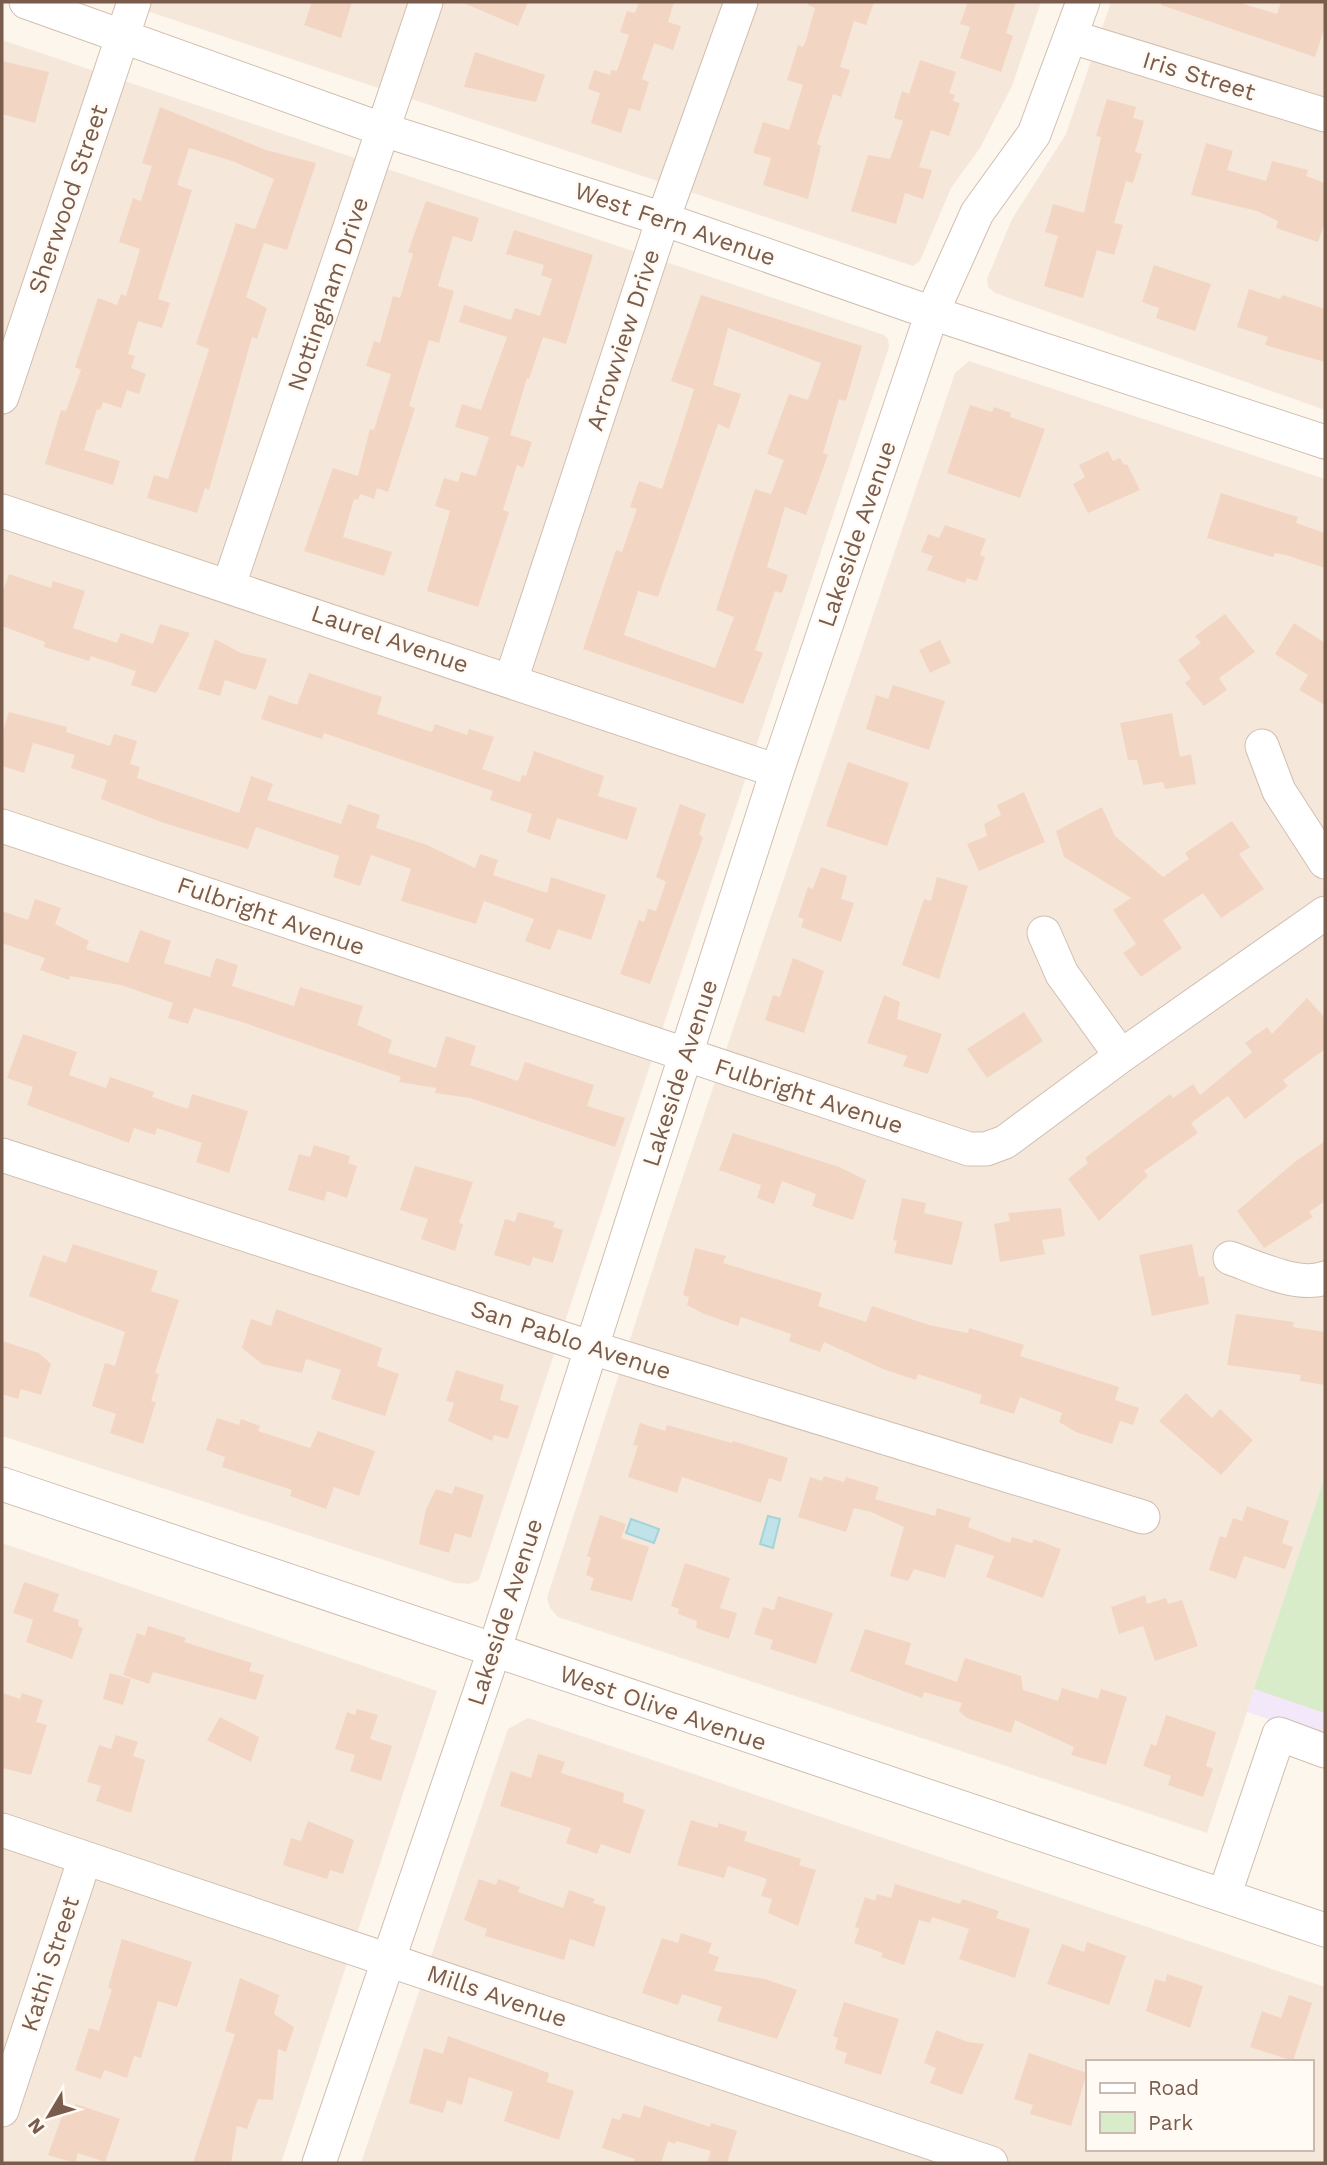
<svg xmlns="http://www.w3.org/2000/svg" width="1327" height="2165" viewBox="0 0 1327 2165" font-family="'Work Sans',sans-serif">
<rect width="100%" height="100%" fill="#fdf6ec"/>
<!-- residential -->
<path fill="#f5e8da" fill-rule="evenodd" d="M120,2H1041L1012,86L980,148L951,188L920,261L913,266Z
M1111,2H1325V410L995,293L988,287L987,279L1012,219L1066,134Z
M2,40L884,335L888,339L889,347L479,1580L469,1584L455,1583L2,1436Z
M969,361L1325,479V1476L1207,1833L558,1617L550,1608L547,1598L672,1209L955,373Z
M2,1543L437,1691L281,2163H2Z
M528,1718L1325,1987V2163H361L508,1729ZM1087,2062H1311V2149H1087Z"/>
<!-- education -->
<path fill="#f3e8fa" d="M1325,1476V1738L1247,1712Z"/>
<!-- green -->
<path fill="#d8ecc9" d="M1325,1476V1713L1254,1689Z"/>
<!-- water -->
<path fill="#bfe3e8" stroke="#a5d3da" stroke-width="2" d="M768,1516L780,1519L773,1548L760,1544Z
M631,1519L659,1529L654,1543L626,1533Z"/>
<!-- building -->
<path fill="#f3d5c3" fill-rule="evenodd" d="M312,2H352L341,38L304,25Z
M461,2H528L518,26Z
M639,2H674L668,22L681,26L673,50L654,43L642,79L649,82L640,111L629,108L621,133L591,123L600,93L588,89L594,70L610,75L611,70L617,71L629,35L620,32L627,11L635,13Z
M808,2H874L866,25L854,21L840,67L850,70L841,97L833,94L817,144L821,146L808,199L763,185L771,158L753,153L763,122L789,130L803,85L787,80L798,45L803,47L806,40L815,8L808,5Z
M968,2H1016L1006,33L1013,36L1001,72L960,58L970,27L960,24Z
M1161,2H1237L1277,14L1281,2H1325V26L1315,57L1161,5Z
M475,52L545,75L536,102L464,87Z
M920,60L956,72L949,93L955,95L953,101L960,103L949,136L931,130L919,167L932,170L923,199L905,193L896,224L851,211L868,155L890,159L903,121L894,118L902,91L909,94Z
M2,61L49,72L35,123L2,114Z
M1107,99L1136,107L1133,118L1144,121L1135,152L1142,154L1133,183L1126,181L1114,223L1123,225L1114,255L1097,250L1083,298L1044,286L1058,236L1045,232L1053,204L1084,213L1101,137L1096,136Z
M160,107L266,150L316,163L287,250L264,243L246,297L267,308L257,339L252,337L209,490L205,488L197,513L147,498L154,475L168,479L209,349L196,344L236,223L255,229L274,179L232,161L189,148L177,185L192,190L158,299L170,303L162,328L138,321L128,354L135,356L131,368L146,374L139,394L127,390L121,408L103,402L100,410L97,409L84,450L120,461L113,485L45,464L61,410L66,411L81,370L75,367L98,298L117,305L121,294L126,296L140,249L119,242L133,198L141,201L152,166L142,163Z
M1206,143L1233,151L1227,170L1266,181L1272,161L1308,170L1306,176L1325,183V222L1318,242L1276,228L1278,221L1257,211L1191,195Z
M426,201L479,218L472,242L453,236L438,286L454,291L439,343L429,340L409,406L415,408L388,492L377,488L374,499L360,494L358,500L354,499L343,537L392,552L384,576L304,551L333,468L358,476L370,429L374,430L391,374L366,366L374,341L380,343L393,296L400,298L413,254L408,252Z
M514,230L593,255L566,344L543,337L529,379L527,378L510,435L532,442L523,468L517,465L503,510L509,512L478,607L427,591L450,511L435,506L444,478L458,482L461,472L476,476L489,437L455,427L462,404L481,410L507,337L459,322L464,305L511,320L515,308L540,316L552,279L541,275L544,265L506,254Z
M1154,265L1211,284L1195,331L1156,318L1159,308L1142,302Z
M1249,289L1280,299L1282,295L1325,309V362L1265,345L1268,337L1237,327Z
M701,295L862,346L846,401L839,399L823,453L828,455L806,515L785,507L767,567L788,575L782,593L775,591L755,650L763,653L743,704L583,649L616,550L622,552L637,509L630,507L639,481L662,489L680,434L694,389L671,381ZM728,328L821,363L808,400L789,394L767,454L784,460L771,494L755,489L716,610L734,617L715,668L624,635L638,591L658,597L718,424L729,429L741,394L713,385Z
M970,405L992,412L994,407L1011,413L1010,417L1045,429L1020,498L947,473Z
M1108,451L1113,461L1120,458L1124,465L1127,464L1140,490L1088,513L1073,484L1085,477L1079,465Z
M1221,493L1298,517L1296,523L1325,533V568L1286,555L1275,553L1273,557L1207,538Z
M945,525L986,539L980,555L985,557L977,581L967,578L965,583L927,570L933,556L921,552L928,534L939,538Z
M9,574L51,588L53,581L85,591L73,628L117,643L121,633L153,644L160,624L190,633L156,693L131,685L136,671L91,656L89,661L44,647L45,642L2,626V594Z
M1225,614L1255,652L1219,678L1227,690L1204,706L1185,683L1191,678L1178,660L1201,643L1195,636Z
M1294,623L1325,643V705L1299,690L1308,675L1275,654Z
M215,639L241,653L267,659L256,690L225,680L220,696L198,689Z
M940,640L951,663L930,673L919,650Z
M309,673L382,697L377,714L432,732L435,724L467,735L469,729L494,737L482,769L520,782L522,775L526,776L534,751L604,776L598,796L637,808L627,840L557,818L550,840L527,832L532,814L490,800L493,791L324,733L322,739L261,719L269,695L297,705Z
M893,685L945,701L929,750L866,729L876,695L888,699Z
M9,712L67,727L66,732L110,746L114,734L137,741L130,764L140,767L137,778L239,813L251,776L273,784L267,800L341,824L348,804L380,815L376,828L427,845L475,868L480,854L498,860L493,875L547,893L551,877L606,895L591,940L558,929L550,950L525,941L534,919L484,901L476,924L401,901L411,869L371,855L360,886L333,877L339,856L256,827L248,849L164,823L101,799L107,780L71,768L75,755L33,743L24,773L2,766V734Z
M1172,713L1180,757L1191,754L1196,784L1165,789L1163,782L1143,785L1137,760H1128L1120,723Z
M848,762L909,783L887,846L826,826Z
M1024,792L1045,842L979,871L967,844L987,836L984,824L1001,815L997,805Z
M680,804L706,814L699,834L703,838L650,984L620,974L639,920L644,922L648,909L656,911L666,882L656,877Z
M1102,807L1115,836L1163,877L1189,859L1185,853L1232,821L1250,847L1239,854L1264,889L1221,918L1203,893L1163,920L1182,948L1141,977L1123,953L1136,944L1113,910L1131,898L1064,857L1056,831Z
M821,867L847,876L841,899L854,903L841,942L801,927L804,919L798,917L808,887L813,889Z
M937,877L968,886L939,979L902,965L924,899L931,901Z
M35,899L61,908L55,924L89,941L86,949L128,963L140,930L171,941L164,963L210,977L216,958L238,965L232,986L294,1006L300,987L363,1006L357,1025L392,1040L388,1053L436,1068L446,1036L476,1046L470,1065L518,1081L525,1062L594,1085L587,1106L625,1118L615,1147L470,1098L435,1093L436,1088L399,1082L401,1077L242,1022L194,1008L188,1024L168,1018L173,1003L121,985L70,976L69,980L40,970L45,958L2,943V911L28,920Z
M793,958L824,971L804,1033L765,1020L773,995L780,997Z
M884,995L900,1002L897,1019L942,1034L928,1074L903,1066L907,1056L867,1043Z
M1307,998L1325,1018V1049L1283,1080L1288,1086L1245,1119L1228,1096L1191,1123L1198,1133L1144,1171L1148,1176L1099,1221L1068,1179L1088,1163L1085,1158L1170,1094L1173,1098L1193,1084L1200,1095L1252,1052L1245,1043L1267,1027L1272,1034Z
M1024,1012L1043,1041L987,1078L967,1049Z
M23,1034L77,1052L69,1075L106,1088L110,1077L154,1092L152,1097L188,1109L192,1094L248,1111L229,1173L196,1162L202,1143L157,1128L155,1135L134,1128L129,1143L27,1105L33,1087L7,1078Z
M733,1133L839,1167L866,1180L853,1220L812,1206L816,1194L782,1181L774,1204L757,1198L761,1185L719,1170Z
M1325,1141V1201L1309,1212L1313,1217L1264,1248L1237,1211L1296,1161Z
M314,1145L350,1156L348,1163L357,1166L347,1198L327,1191L324,1201L288,1190L299,1154L310,1157Z
M415,1166L473,1182L459,1223L463,1224L455,1251L421,1239L428,1219L400,1210Z
M902,1198L926,1203L924,1213L963,1222L952,1265L894,1253L897,1241L893,1240Z
M1061,1208L1065,1236L1042,1240L1045,1254L1000,1262L994,1224L1010,1221L1008,1213Z
M518,1212L555,1222L553,1227L563,1230L553,1263L533,1257L530,1266L494,1255L505,1219L515,1222Z
M73,1244L158,1271L151,1291L179,1300L155,1373L159,1374L151,1401L156,1402L143,1444L110,1433L116,1414L92,1406L105,1363L115,1366L125,1332L29,1296L43,1255L66,1263Z
M1192,1244L1199,1277L1204,1276L1209,1304L1152,1316L1139,1255Z
M695,1248L726,1256L723,1263L822,1293L818,1306L866,1322L872,1306L929,1325L968,1333L969,1328L1024,1345L1020,1356L1119,1387L1115,1400L1139,1408L1133,1425L1120,1421L1112,1444L1076,1432L1059,1422L1062,1413L1020,1397L1014,1414L979,1403L982,1395L918,1374L916,1380L883,1369L824,1342L820,1352L789,1341L791,1334L741,1317L738,1326L704,1314L687,1305L689,1297L683,1295Z
M276,1309L382,1348L377,1366L399,1374L385,1416L331,1399L341,1370L306,1359L302,1373L262,1364L242,1348L251,1319L271,1326Z
M1236,1314L1294,1322L1293,1327L1325,1332V1385L1300,1381L1301,1375L1227,1365Z
M2,1341L39,1353L51,1364L41,1395L21,1389L18,1399L2,1394Z
M456,1370L504,1385L500,1400L519,1406L508,1439L494,1435L492,1441L448,1421L454,1403L446,1401Z
M1186,1393L1212,1418L1220,1409L1253,1440L1221,1475L1159,1421Z
M217,1418L239,1425L241,1419L260,1426L258,1431L310,1448L318,1431L375,1451L359,1496L334,1487L326,1509L290,1496L292,1490L222,1467L225,1457L206,1450Z
M640,1423L665,1431L667,1425L732,1443L733,1441L788,1458L781,1482L769,1478L761,1503L682,1477L677,1493L628,1477L638,1446L633,1445Z
M824,1476L844,1482L846,1477L879,1487L875,1499L935,1516L937,1508L971,1518L968,1527L1010,1543L1012,1537L1032,1543L1034,1539L1061,1549L1043,1598L986,1577L994,1556L956,1544L945,1578L914,1569L908,1581L890,1576L904,1527L871,1512L854,1508L846,1532L798,1517L810,1477L822,1481Z
M455,1486L484,1495L471,1538L455,1533L449,1553L419,1544L426,1509L436,1489L452,1494Z
M1247,1506L1289,1521L1282,1543L1293,1547L1285,1569L1244,1556L1236,1579L1209,1570L1220,1536L1226,1538L1233,1518L1242,1521Z
M600,1515L626,1524L621,1538L649,1547L632,1601L590,1590L594,1578L586,1575L591,1558L587,1556Z
M685,1563L730,1578L720,1608L737,1613L729,1639L696,1628L697,1621L678,1614L679,1609L671,1606Z
M24,1582L59,1594L53,1611L79,1620L78,1626L83,1628L72,1659L26,1642L33,1620L13,1613Z
M1145,1595L1147,1604L1166,1598L1168,1604L1182,1600L1198,1646L1155,1661L1143,1626L1119,1634L1111,1607Z
M778,1596L833,1613L816,1664L770,1649L773,1640L754,1634L763,1607L774,1610Z
M148,1626L186,1638L184,1642L252,1663L249,1671L264,1675L256,1700L153,1672L149,1684L123,1675L137,1633L145,1636Z
M865,1629L911,1643L905,1664L957,1682L965,1658L1021,1676L1023,1690L1058,1701L1062,1688L1098,1699L1101,1689L1127,1697L1106,1765L1071,1755L1074,1747L1015,1720L1011,1733L967,1718L959,1711L962,1703L924,1692L922,1698L850,1671Z
M110,1673L131,1679L123,1705L103,1699Z
M2,1693L20,1699L22,1693L43,1700L36,1722L47,1725L31,1775L2,1768Z
M357,1709L378,1715L370,1739L392,1746L381,1781L350,1771L355,1755L335,1749L347,1712L355,1715Z
M1166,1715L1216,1732L1206,1766L1213,1769L1203,1797L1168,1785L1171,1776L1143,1766L1151,1744L1156,1746Z
M220,1717L259,1737L251,1762L207,1740Z
M116,1735L138,1742L133,1756L145,1760L131,1813L96,1801L101,1786L87,1782L99,1745L111,1749Z
M538,1754L565,1762L561,1773L624,1793L623,1802L645,1810L630,1854L601,1844L597,1854L566,1843L571,1828L500,1806L511,1771L531,1778Z
M691,1820L717,1828L719,1823L747,1832L744,1841L801,1859L799,1865L816,1870L798,1926L768,1913L772,1899L761,1896L767,1879L728,1866L724,1878L677,1865Z
M308,1821L354,1840L343,1874L330,1870L327,1879L283,1865L291,1838L301,1841Z
M479,1879L496,1885L498,1879L520,1887L518,1892L563,1908L569,1890L595,1899L593,1903L606,1907L594,1947L570,1939L564,1960L485,1936L487,1929L464,1920Z
M895,1884L960,1904L962,1899L999,1911L996,1918L1030,1929L1015,1978L959,1959L969,1929L932,1917L930,1923L919,1920L904,1965L881,1957L883,1953L854,1943L859,1929L855,1927L865,1897L875,1901L877,1894L891,1898Z
M681,1933L712,1943L708,1953L719,1957L714,1971L765,1979L797,1990L777,2039L717,2021L722,2007L682,1994L678,2005L642,1993L662,1938L678,1943Z
M122,1939L192,1962L177,2007L158,2001L141,2058L134,2056L127,2078L104,2070L101,2079L75,2070L89,2028L99,2031L112,1989L108,1988Z
M1087,1942L1126,1956L1109,2005L1047,1984L1062,1944L1084,1952Z
M1167,1974L1203,1986L1190,2028L1146,2011L1155,1979L1165,1982Z
M240,1978L279,1995L274,2014L294,2027L286,2052L278,2049L273,2100L258,2099L247,2129L237,2126L231,2163H193L235,2034L225,2031Z
M1289,1995L1312,2003L1293,2061L1250,2047L1262,2011L1281,2018Z
M844,2002L899,2019L881,2075L844,2063L847,2053L835,2049L838,2038L833,2036Z
M936,2030L968,2042L984,2044L962,2095L930,2083L936,2068L924,2063Z
M448,2036L549,2073L547,2082L574,2091L559,2140L504,2121L513,2092L469,2077L462,2105L447,2100L443,2113L409,2103L424,2048L443,2054Z
M1029,2053L1087,2073L1071,2126L1030,2114L1033,2105L1014,2099Z
M76,2104L120,2119L105,2162L78,2153L75,2163L48,2155L63,2113L72,2115Z
M644,2105L710,2127L711,2123L737,2131L727,2163H707L711,2151L676,2141L675,2144L668,2141L661,2163H633L635,2159L602,2148L612,2118L620,2120L623,2113L640,2118Z"/>
<g fill="none" stroke-linecap="round" stroke-linejoin="round">
<defs>
<path id="minor" d="M26,2L384,130L663,219L932,313L1325,442
M1072,37L1325,115
M2,397L134,2
M2,511L777,771
M229,585L426,2
M511,680L663,219L741,2
M1262,746L1279,791L1325,862
M2,826L969,1149H986L1005,1142L1121,1056L1325,913
M1044,933L1062,974L1121,1056
M2,1155L589,1347L1143,1517
M1230,1258C1256,1267 1298,1288 1325,1278
M2,1484L1325,1930
M2,1830L991,2163
M1224,1896L1279,1734L1325,1751
M2,2110L85,1858
M319,2163L494,1651L777,771L932,313L977,213L1034,134L1083,2"/>
</defs>
<!-- minor casing -->
<use href="#minor" stroke="#d1beb0" stroke-width="35"/>
<!-- minor -->
<use href="#minor" stroke="#fff" stroke-width="33"/>
</g>
<g text-anchor="middle" stroke-width="5" stroke-linejoin="round" paint-order="stroke">
<!-- street labels -->
<g font-size="24" fill="#7a5c4d" stroke="#fffaf3">
<text transform="translate(1199 76) rotate(17)" y="8">Iris Street</text>
<text transform="translate(68 199) rotate(-71)" y="8">Sherwood Street</text>
<text transform="translate(675 224) rotate(19)" y="8">West Fern Avenue</text>
<text transform="translate(328 294) rotate(-71)" y="8">Nottingham Drive</text>
<text transform="translate(623 340) rotate(-72)" y="8">Arrowview Drive</text>
<text transform="translate(857 534) rotate(-71)" y="8">Lakeside Avenue</text>
<text transform="translate(390 639) rotate(19)" y="8">Laurel Avenue</text>
<text transform="translate(271 916) rotate(19)" y="8">Fulbright Avenue</text>
<text transform="translate(680 1073) rotate(-72)" y="8">Lakeside Avenue</text>
<text transform="translate(809 1096) rotate(18)" y="8">Fulbright Avenue</text>
<text transform="translate(571 1340) rotate(18)" y="8">San Pablo Avenue</text>
<text transform="translate(505 1612) rotate(-72)" y="8">Lakeside Avenue</text>
<text transform="translate(663 1708) rotate(19)" y="8">West Olive Avenue</text>
<text transform="translate(50 1964) rotate(-72)" y="8">Kathi Street</text>
<text transform="translate(497 1996) rotate(19)" y="8">Mills Avenue</text>
</g>
</g>
<!-- border -->
<rect width="1327" height="2165" fill="none" stroke="#7a5c4d" stroke-width="7"/>
<!-- legend -->
<rect x="1086" y="2060" width="228" height="91" fill="#fffaf3" stroke="#cabbb1" stroke-width="2"/>
<rect x="1100" y="2083" width="35" height="10" fill="#ffffff" stroke="#cabbb1" stroke-width="2"/>
<text x="1148" y="2095" font-size="21" fill="#7a5c4d">Road</text>
<rect x="1100" y="2112" width="35" height="21" fill="#d8ecc9" stroke="#cabbb1" stroke-width="2"/>
<text x="1148" y="2130" font-size="21" fill="#7a5c4d">Park</text>
<!-- north arrow -->
<g transform="translate(49 2116) rotate(232)" stroke="#fffaf3" stroke-width="5" paint-order="stroke">
<path d="M0-5L12 26L0 18L-12 26Z" fill="#7a5c4d"/>
<text y="-10" font-size="19" font-weight="bold" text-anchor="middle" fill="#7a5c4d">N</text>
</g>
</svg>
